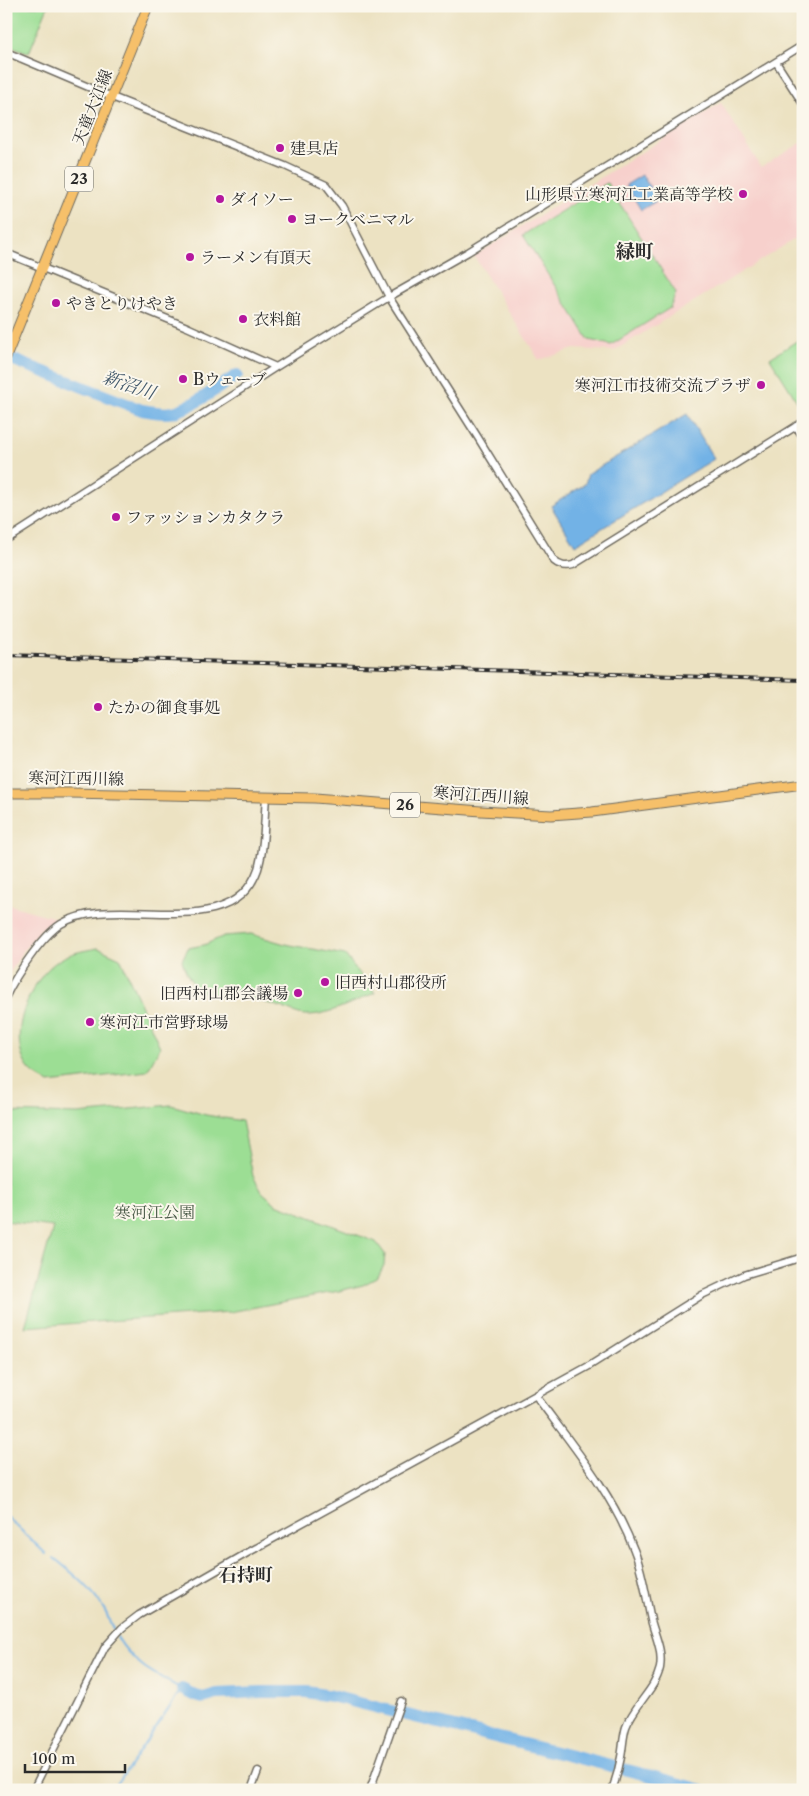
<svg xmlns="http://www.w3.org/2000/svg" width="809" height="1796" viewBox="0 0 809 1796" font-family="'Libre Caslon Text','Noto Serif JP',serif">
<rect width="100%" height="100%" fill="#fbf7ec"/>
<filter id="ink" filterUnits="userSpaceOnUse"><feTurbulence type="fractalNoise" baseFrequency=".02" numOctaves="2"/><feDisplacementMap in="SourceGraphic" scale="10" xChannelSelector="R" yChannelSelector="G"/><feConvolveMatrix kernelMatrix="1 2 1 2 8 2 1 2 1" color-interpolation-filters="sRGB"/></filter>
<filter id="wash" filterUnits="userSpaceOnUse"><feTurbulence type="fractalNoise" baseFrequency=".0096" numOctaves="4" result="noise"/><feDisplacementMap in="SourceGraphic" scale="20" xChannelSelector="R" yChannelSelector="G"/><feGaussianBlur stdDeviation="1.12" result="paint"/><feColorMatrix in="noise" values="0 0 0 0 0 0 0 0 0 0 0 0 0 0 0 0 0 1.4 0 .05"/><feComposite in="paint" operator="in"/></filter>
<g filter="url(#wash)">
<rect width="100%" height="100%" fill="#ece2c2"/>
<!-- built -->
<path fill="#f7d0cc" d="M721,103L761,167L803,142V234L614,351L574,349L539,360L474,256Z
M6,904L56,918L40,930L23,951L6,979Z"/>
<!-- green -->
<path fill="#9cde94" stroke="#648460" d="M6,6H48L29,53L6,44Z
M607,183L676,293L670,308L611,345L589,340L523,235Z
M803,337V411L770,358Z
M251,934L285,944L345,955L375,993C354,1001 332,1014 310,1015C298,1016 288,1009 277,1006C265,1002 252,999 240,997C227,995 211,997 199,989C190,983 185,970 182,960L188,948L204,945L224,936Z
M98,948L120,958L160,1047L147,1071L49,1083C43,1079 34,1075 30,1070C5,1041 28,983 55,963C67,953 82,951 98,948Z
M171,1105L206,1115L242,1121L253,1176L262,1192L276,1204L376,1242L385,1254L384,1265L378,1277L363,1285L339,1291L230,1312L25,1327L53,1227L6,1221V1112L78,1114Z"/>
<!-- water -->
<path fill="#72b2e6" stroke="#4e6e88" d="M642,175L658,200L641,210L626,185Z
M687,414L714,459L575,545L551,506L585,484L588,474Z"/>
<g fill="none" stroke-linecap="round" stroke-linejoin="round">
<!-- stream -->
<path stroke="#72b2e6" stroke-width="2" d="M6,1516L46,1554
M54,1558C74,1574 93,1589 105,1611C109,1618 111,1626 115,1633
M113,1790L182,1689C154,1674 134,1665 117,1637"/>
<!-- river -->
<path stroke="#72b2e6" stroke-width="12" d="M6,357L142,410C153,412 163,414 173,412C190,409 222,385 237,375
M182,1689L196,1696L203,1698L217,1694L262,1692H306L331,1696L659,1778L702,1790"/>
</g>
</g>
<g filter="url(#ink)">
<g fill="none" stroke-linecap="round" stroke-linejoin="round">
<defs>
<path id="minor" d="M6,52L112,97L285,166L326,185L342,206L389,297L477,436L554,561C560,566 565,567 573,565L803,422
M776,62L803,104
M6,253L187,327L276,367
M796,426L803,437
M6,540L276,367L389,297L468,252L803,45
M6,996C16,975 42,936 61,924C115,890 231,947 258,869C265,846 264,820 266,797
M536,1396C572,1445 612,1492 634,1550C643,1572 646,1597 651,1620C655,1636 663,1650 660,1668C655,1690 634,1705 626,1727C623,1736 623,1747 621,1757C619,1768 616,1779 612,1790
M33,1790L105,1647L122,1628L139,1615L249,1552L589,1366L702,1295L744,1275L803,1257
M251,1790L258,1771
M370,1790L401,1701"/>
<path id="major" d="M6,357L148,6
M6,793H69L315,798L481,811L551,815L592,812L803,784"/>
</defs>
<!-- minor casing -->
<use href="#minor" stroke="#6f6b60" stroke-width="9"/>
<!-- major casing -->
<use href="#major" stroke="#6f6b60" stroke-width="11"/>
<!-- minor -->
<use href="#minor" stroke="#fff" stroke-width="6"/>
<!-- major -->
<use href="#major" stroke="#f6c06b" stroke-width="9"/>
<defs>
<path id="rail" d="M6,655L803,680"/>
</defs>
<!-- rail casing -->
<use href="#rail" stroke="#2b2b2b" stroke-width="4"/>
<!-- rail -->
<use href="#rail" stroke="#fbf7ec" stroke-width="2" stroke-dasharray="5.5" stroke-linecap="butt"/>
</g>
</g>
<!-- markers -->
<g fill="#b5179e" stroke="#fbf7ec" stroke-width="2">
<circle cx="280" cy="148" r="5"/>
<circle cx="743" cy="194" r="5"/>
<circle cx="220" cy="199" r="5"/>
<circle cx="292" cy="219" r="5"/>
<circle cx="190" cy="257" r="5"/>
<circle cx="56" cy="303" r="5"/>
<circle cx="243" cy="319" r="5"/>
<circle cx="183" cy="379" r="5"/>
<circle cx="761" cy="385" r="5"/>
<circle cx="116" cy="517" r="5"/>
<circle cx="98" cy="707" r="5"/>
<circle cx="325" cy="982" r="5"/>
<circle cx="298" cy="993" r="5"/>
<circle cx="90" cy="1022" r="5"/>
</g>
<g text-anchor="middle" stroke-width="4" stroke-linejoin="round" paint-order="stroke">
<!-- shield labels -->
<g fill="#fbf7ec" stroke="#696865" stroke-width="1">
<rect x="65" y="166.5" width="28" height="25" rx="4"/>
<rect x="390" y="792.5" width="30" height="25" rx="4"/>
</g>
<g font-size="15" font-weight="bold" fill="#2b2b2b">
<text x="79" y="184">23</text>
<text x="405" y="810">26</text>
</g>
<!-- street labels -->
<g font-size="16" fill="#2b2b2b" stroke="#fbf7ec">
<text transform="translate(92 107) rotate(-68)" y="6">天童大江線</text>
<text transform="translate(76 778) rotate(1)" y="6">寒河江西川線</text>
<text transform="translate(481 795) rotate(4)" y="6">寒河江西川線</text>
</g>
<!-- poi labels -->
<g font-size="16" fill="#2b2b2b" stroke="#fbf7ec" text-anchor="start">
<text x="290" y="154">建具店</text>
<text x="733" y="200" text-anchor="end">山形県立寒河江工業高等学校</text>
<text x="230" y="205">ダイソー</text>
<text x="302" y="225">ヨークベニマル</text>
<text x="200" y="263">ラーメン有頂天</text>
<text x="66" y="309">やきとりけやき</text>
<text x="253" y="325">衣料館</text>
<text x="193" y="385">Bウェーブ</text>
<text x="751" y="391" text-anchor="end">寒河江市技術交流プラザ</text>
<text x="126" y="523">ファッションカタクラ</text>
<text x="108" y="713">たかの御食事処</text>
<text x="335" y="988">旧西村山郡役所</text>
<text x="288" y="999" text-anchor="end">旧西村山郡会議場</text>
<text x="100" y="1028">寒河江市営野球場</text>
</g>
<!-- park labels -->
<g font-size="16" fill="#475845" stroke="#fbf7ec">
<text x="155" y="1218">寒河江公園</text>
</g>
<!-- water labels -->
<g font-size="18" font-style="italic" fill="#445a6c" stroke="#fbf7ec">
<text transform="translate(129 385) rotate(19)" y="6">新沼川</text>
</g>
<!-- neighbourhood labels -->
<g font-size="18" font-weight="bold" fill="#2b2b2b" stroke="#fbf7ec">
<text x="246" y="1581">石持町</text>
</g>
<!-- quarter labels -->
<g font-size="19" font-weight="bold" fill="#2b2b2b" stroke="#fbf7ec">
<text x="635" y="258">緑町</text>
</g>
</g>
<!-- margin -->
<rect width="809" height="1796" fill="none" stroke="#fbf7ec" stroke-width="25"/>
<!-- scale -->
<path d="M25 1764v8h100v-8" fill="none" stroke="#2b2b2b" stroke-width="2.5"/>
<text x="32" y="1764" font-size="15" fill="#2b2b2b" stroke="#fbf7ec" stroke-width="4" paint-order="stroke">100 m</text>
</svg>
